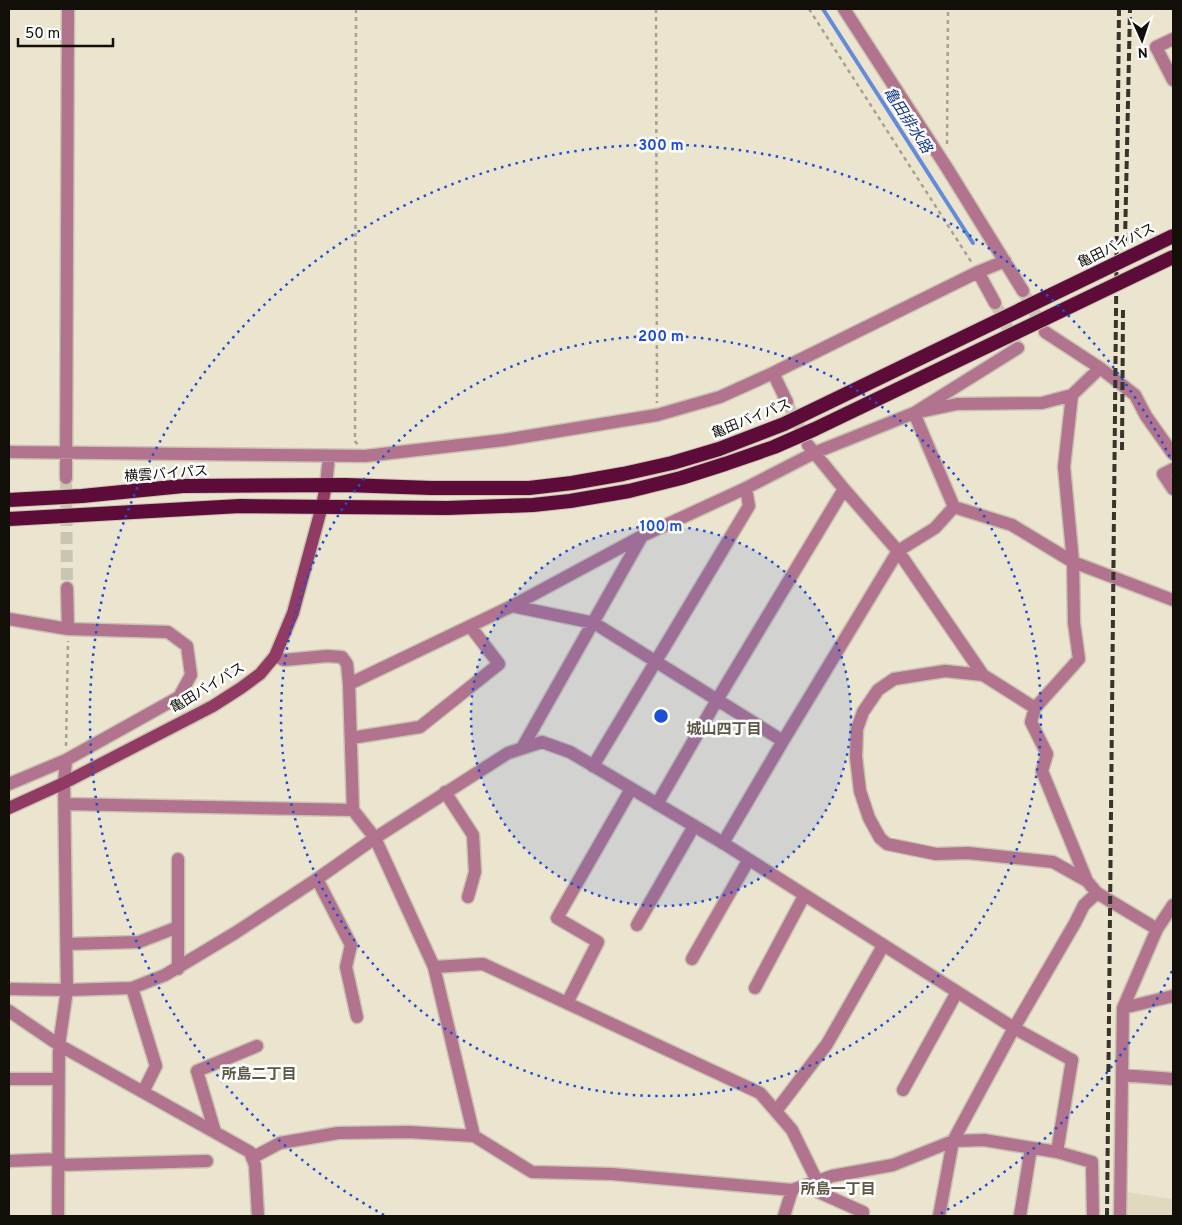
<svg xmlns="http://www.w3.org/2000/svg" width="1182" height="1225" viewBox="0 0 1182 1225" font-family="Overpass,'Noto Sans JP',sans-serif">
<rect width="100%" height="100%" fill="#ebe5d0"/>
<!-- built -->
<path fill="#e1d9bd" d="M1127,1192L1173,1199V1216H1127Z"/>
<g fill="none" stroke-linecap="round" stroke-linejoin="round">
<!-- stream -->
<path stroke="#648ada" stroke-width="4" d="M823,9L973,243"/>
<!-- minor-tunnel -->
<path stroke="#cac5b2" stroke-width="12" stroke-dasharray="12 6" stroke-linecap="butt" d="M1023,291L1044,330
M995,303L1018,348
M787,402L807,443
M66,478L67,588"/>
<defs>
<path id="minor" d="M844,9L947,168L1023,291
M1173,39L1156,47L1173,80
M978,272L995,303
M1045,332L1100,368L1135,395L1146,416L1173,454
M773,373L787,402
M1072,395L1064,467L1073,562L1074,623L1079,659L1035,708L1031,722L1047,754L1042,771L1087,881
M924,411L957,404L1042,403L1072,395L1100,368
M914,413L954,507L1012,525L1073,562L1173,600
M808,445L844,489L898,551L983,675
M9,452L365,456L504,440L657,415L720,397L773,373L978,272L1005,261
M1173,469L1163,474L1173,489
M66,478L68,9
M326,485L329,456
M67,588L68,629
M512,606L594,623L783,741
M9,619L68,629L168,632L187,646L191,675L179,697L66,760L9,784
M275,656L284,660L327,656L342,657L347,664L349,684L353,810L375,838L434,967L474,1136
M349,684L512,606L642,536L746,488L814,453L914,413L1018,348
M1035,708L983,675L945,671L894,679L878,690L863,712L857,729L856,757L860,791L869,818L880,838L887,844L936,854L968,853L1053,862L1087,881L1097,893L1157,929
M351,738L420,727L499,664L470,626
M522,748L642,536
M593,766L749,506L746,488
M445,792L473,835L475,872L468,897
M65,804L353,810
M657,804L717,700L844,489
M723,843L783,741L898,551L935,528L954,507
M178,859V969
M317,879L351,945L346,967L357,1017
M637,925L694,826
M67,944L139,942L178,927
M692,959L748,861
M434,967L483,964L760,1093L792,1130L817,1181
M132,988L156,1066L143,1092
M755,988L804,896
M567,1003L598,942L557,918L631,789
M1123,1008L1173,996
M9,1011L59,1045L250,1152L255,1165L258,1216
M1122,1075L1173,1079
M9,1079H59
M903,1090L957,992
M776,1111L827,1044L883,946
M215,1132L197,1071L257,1046
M1057,1152L1092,1162L1093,1216
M252,1158L280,1143L338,1133L409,1132L474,1136L532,1172L612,1174L792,1190L832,1176L893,1165L953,1141L984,1140L1057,1152L1072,1060
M9,1161L59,1159
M59,1165L207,1161
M805,1186L863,1212L862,1216
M58,1216L59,1045L67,990L64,783L66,760
M784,1216L792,1190
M939,1216L953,1141L1014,1028L1075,923L1084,905L1097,893
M1020,1216L1031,1148
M1120,1216L1123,1008L1157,929L1173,905"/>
<path id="tertiary" d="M9,989L67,990L132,988L165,975L235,933L317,879L375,838L508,753L542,742L570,752L723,843L1014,1028L1072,1060"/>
<path id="secondary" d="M9,808L64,783L213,706L241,688L260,674L275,656L293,613L322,506L326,485"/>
<path id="trunk" d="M9,500L82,496L183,486L346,485L431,488H529L572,483L623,474L672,463L719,449
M9,519L240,506L447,508L533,505L570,501L629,491L681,478L725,464"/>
</defs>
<!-- minor casing -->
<use href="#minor" stroke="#c8c3b0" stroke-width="15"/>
<!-- tertiary casing -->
<use href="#tertiary" stroke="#c8c3b0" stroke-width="15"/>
<!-- secondary casing -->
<use href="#secondary" stroke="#c8c3b0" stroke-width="15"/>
<!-- trunk casing -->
<use href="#trunk" stroke="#c8c3b0" stroke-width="16"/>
<!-- path -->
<path stroke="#a6a191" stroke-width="2.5" stroke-dasharray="4 4" stroke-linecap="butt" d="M356,9L355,441L358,445
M656,9L657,403
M809,9L972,263
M947,144L948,9
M66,746L68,641"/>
<!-- minor -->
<use href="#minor" stroke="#b1738e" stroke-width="12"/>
<!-- tertiary -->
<use href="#tertiary" stroke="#b1738e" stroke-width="12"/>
<!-- secondary -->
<use href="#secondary" stroke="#913a64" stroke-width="12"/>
<!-- trunk -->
<use href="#trunk" stroke="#5d0c39" stroke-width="14"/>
<!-- rail -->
<path stroke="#37342b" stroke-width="4" stroke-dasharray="8 4" stroke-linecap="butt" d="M1125,241L1130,9
M1122,450L1123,310
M1107,1216L1119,9"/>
<defs>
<path id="trunk-bridge" d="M719,449L784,424L1173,236
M725,464L774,447L815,429L1173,257"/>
</defs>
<!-- trunk-bridge casing -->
<use href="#trunk-bridge" stroke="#c8c3b0" stroke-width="16" stroke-linecap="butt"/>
<!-- trunk-bridge -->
<use href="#trunk-bridge" stroke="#5d0c39" stroke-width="14"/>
</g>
<!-- distance rings -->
<circle cx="661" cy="716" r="190" fill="#1d4ed8" fill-opacity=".12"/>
<g fill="none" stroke="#1d4ed8" stroke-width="2.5" stroke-dasharray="2.5 5">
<circle cx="661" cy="716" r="190"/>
<circle cx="661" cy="716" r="380"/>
<path d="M1172 971A571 571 0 0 1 938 1215M384 1215A571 571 0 1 1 1172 461"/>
</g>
<g text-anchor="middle" stroke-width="5" stroke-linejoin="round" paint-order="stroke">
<!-- street labels -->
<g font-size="14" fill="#110f08" stroke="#fff">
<text transform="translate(1116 245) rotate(-26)" y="5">亀田バイパス</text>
<text transform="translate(751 418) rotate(-22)" y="5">亀田バイパス</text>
<text transform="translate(166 473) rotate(-4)" y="5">横雲バイパス</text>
<text transform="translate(207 687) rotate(-31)" y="5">亀田バイパス</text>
</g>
<!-- water labels -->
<g font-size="15" font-style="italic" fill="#123894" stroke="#fff">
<text transform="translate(908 120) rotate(57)" y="5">亀田排水路</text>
</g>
<!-- neighbourhood labels -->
<g font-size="15" font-weight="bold" fill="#5d5746" stroke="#fff">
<text x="724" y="734">城山四丁目</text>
<text x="259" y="1079">所島二丁目</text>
<text x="838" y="1194">所島一丁目</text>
</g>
</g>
<circle cx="661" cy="716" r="8" fill="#1d4ed8" stroke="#fff" stroke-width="2.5"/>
<g font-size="15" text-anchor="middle" font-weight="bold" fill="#1d4ed8" stroke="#fff" stroke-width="5" stroke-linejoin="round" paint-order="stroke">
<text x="661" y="150">300 m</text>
<text x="661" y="341">200 m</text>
<text x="661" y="531">100 m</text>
</g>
<!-- border -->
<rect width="1182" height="1225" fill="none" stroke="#110f08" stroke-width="20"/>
<!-- north arrow -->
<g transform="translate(1142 40) rotate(177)" stroke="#ffffff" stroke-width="4" paint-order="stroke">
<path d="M0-4L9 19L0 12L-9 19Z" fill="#110f08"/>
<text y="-8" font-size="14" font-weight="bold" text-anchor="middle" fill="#110f08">N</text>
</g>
<!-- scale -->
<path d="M18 38v8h95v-8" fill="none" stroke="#110f08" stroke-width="2.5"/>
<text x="25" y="38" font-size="15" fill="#110f08" stroke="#ffffff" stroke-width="4" paint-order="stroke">50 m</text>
</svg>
